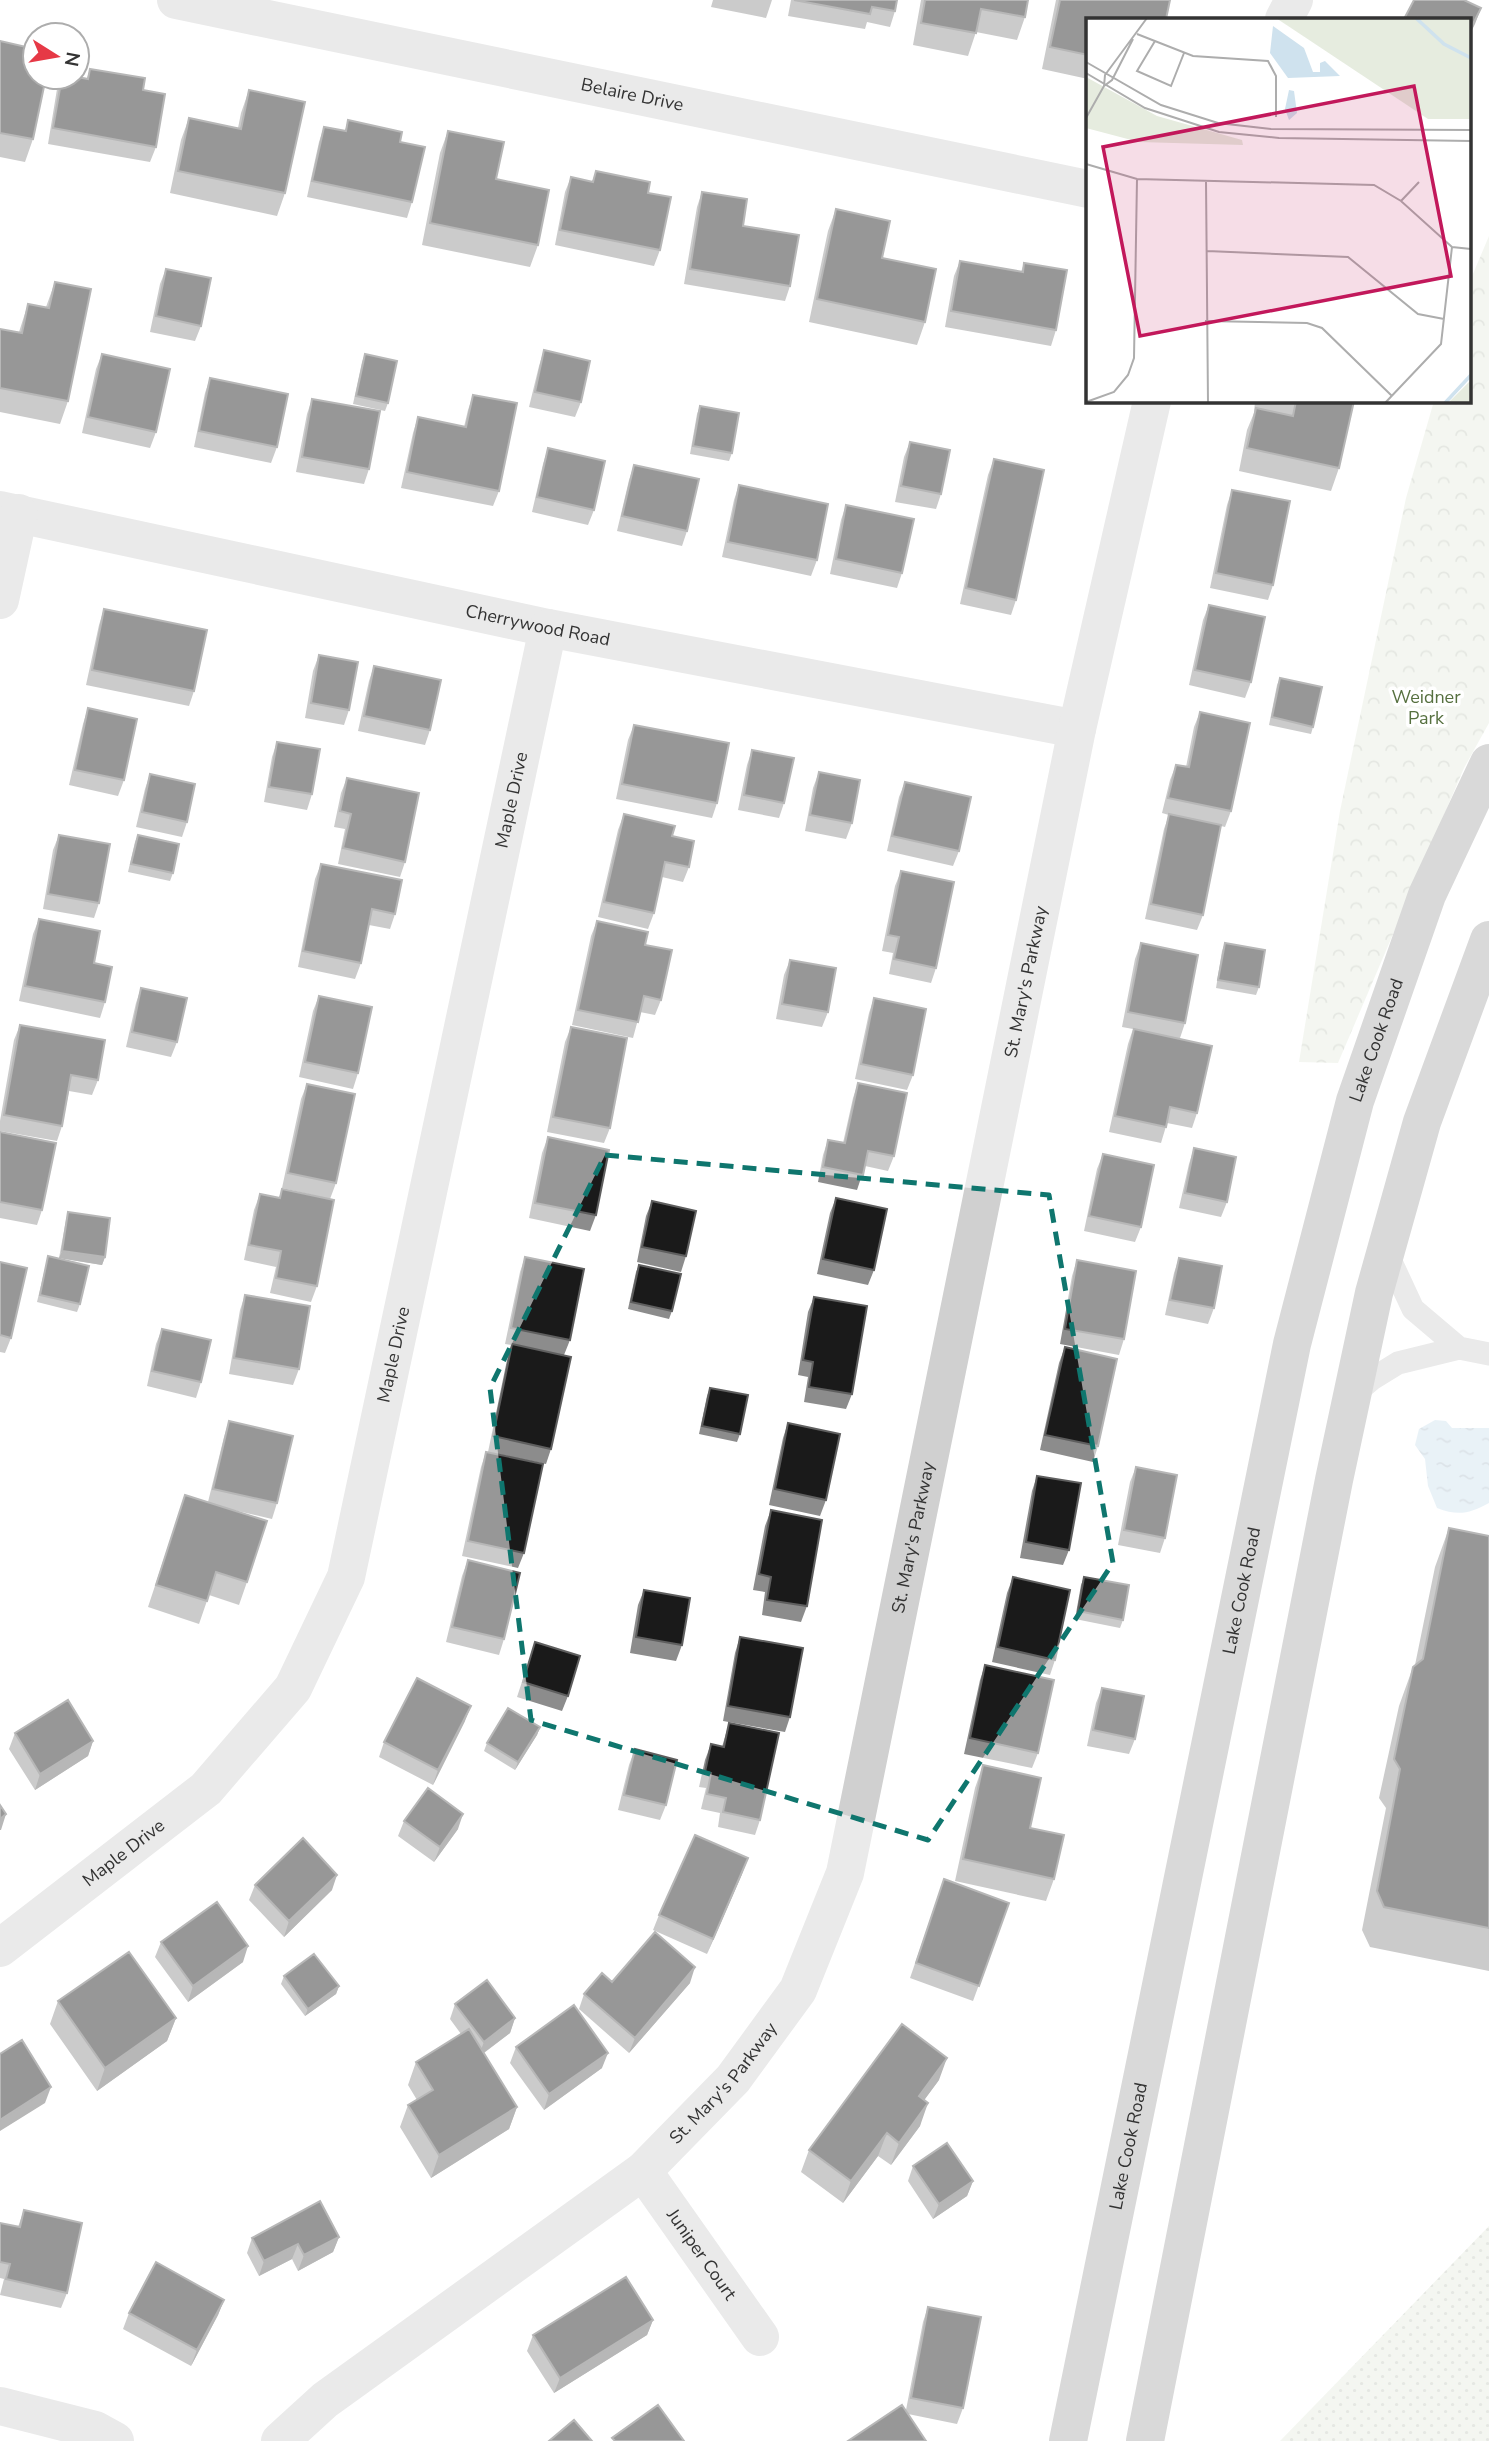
<svg xmlns="http://www.w3.org/2000/svg" width="1489" height="2441" viewBox="0 0 1489 2441" font-family="'Nunito Sans',sans-serif">
<defs>
<pattern id="grass-dots" width="8" height="8" patternUnits="userSpaceOnUse" patternTransform="scale(1.75)"><rect width="8" height="8" fill="#e6ecdf"/><path d="M2 2h.1M6 6h.1" fill="none" stroke="#c6cbc0" stroke-width="1.8" stroke-linecap="round"/></pattern>
<pattern id="park-crowns" width="20" height="18" patternUnits="userSpaceOnUse" patternTransform="scale(1.75)"><rect width="20" height="18" fill="#e6ecdf"/><path d="M2 6a3 3 0 1 1 6 0M12 15a3 3 0 1 1 6 0" fill="none" stroke="#c6cbc0"/></pattern>
<pattern id="water-ripples" width="26" height="14" patternUnits="userSpaceOnUse" patternTransform="scale(1.75)"><rect width="26" height="14" fill="#cfe2ee"/><path d="M2 4q2-2 4 0t4 0M15 11q2-2 4 0t4 0" fill="none" stroke="#b2c2cd"/></pattern>
</defs>
<rect width="100%" height="100%" fill="#fff"/>
<!-- grass -->
<path fill="url(#grass-dots)" d="M1489,2226V2441H1280Z"/>
<!-- park -->
<path fill="url(#park-crowns)" d="M1489,236V723L1464,768L1338,1063L1299,1062L1340,811L1406,498L1434,401H1470V281Z"/>
<!-- water -->
<path fill="url(#water-ripples)" d="M1435,1420L1446,1421L1452,1428H1489V1503C1469,1514 1458,1516 1437,1508L1428,1486L1425,1459L1415,1445L1419,1429Z"/>
<g fill="none" stroke-linecap="round" stroke-linejoin="round">
<!-- lane -->
<path stroke="#d0d0d0" stroke-width="23" d="M1459,1348L1489,1354
M1352,1396L1372,1379L1398,1363L1459,1348L1413,1309L1386,1251"/>
<!-- street -->
<g stroke="#d0d0d0" stroke-width="38">
<path id="s1" d="M176,0L1088,189"/>
<path d="M1284,19L1294,0"/>
<path id="s2" d="M0,510L548,628L1077,729"/>
<path d="M0,600L19,513"/>
<path id="s3" d="M0,1948L206,1789L293,1688L346,1577L548,628"/>
<path id="s4" d="M643,2171L760,2337"/>
<path d="M0,2406L95,2430L115,2441"/>
<path id="s5" d="M280,2441L325,2400L643,2171L733,2079L798,1990L845,1873L1077,729L1152,401"/>
</g>
<!-- primary -->
<g stroke="#ababab" stroke-width="38">
<path id="s6" d="M1068,2441L1292,1344L1355,1101L1427,895L1489,763"/>
<path d="M1145,2441L1334,1480L1374,1293L1422,1122L1489,940"/>
</g>
</g>
<!-- wall -->
<path fill="#8c8c8c" d="M713,0H772L766,18L711,7Z
M791,0H897L895,11L890,27L867,22L865,29L788,16Z
M921,0H1028L1025,17L1017,40L976,32L968,56L913,45Z
M1056,0H1170L1088,19V79L1042,69Z
M0,41L33,139L25,162L0,157Z
M90,69L143,90L156,147L150,162L48,144L57,89L61,77H77L87,78Z
M249,90L285,193L277,216L170,193L181,140L189,118L238,128L241,113Z
M348,120L400,142L412,202L407,218L307,197L319,142L324,127L345,131Z
M448,131L496,179L538,245L530,267L422,245L440,153Z
M596,171L648,193L660,250L654,266L555,245L565,192L571,177L592,182Z
M702,192L743,226L790,286L785,301L684,284L697,207Z
M836,209L882,258L925,322L917,345L809,322L828,231Z
M960,261L1021,272L1024,263L1056,330L1051,346L945,327L954,276Z
M166,269L201,326L195,341L150,332L160,284Z
M55,282L68,401L60,424L0,412V329L19,332L28,304L46,307Z
M544,350L581,402L575,417L529,407L539,366Z
M102,354L156,432L150,448L82,433L96,369Z
M365,354L388,403L385,411L353,404L362,362Z
M210,378L277,447L271,463L194,447L205,393Z
M473,395L499,491L493,506L401,488L413,433L418,417L464,427L468,410Z
M312,399L369,469L364,484L296,472L307,414Z
M1255,401H1354L1339,468L1331,491L1239,471L1247,430L1254,413Z
M700,406L732,453L729,461L690,454L697,414Z
M910,442L941,494L936,509L895,502L904,457Z
M548,448L594,510L588,525L532,512L543,464Z
M994,459L1016,600L1011,615L960,604L988,475Z
M634,465L687,531L682,546L617,531L629,480Z
M739,485L817,560L811,576L722,557L734,500Z
M1232,490L1273,585L1268,600L1210,588L1227,505Z
M846,505L902,573L897,588L830,574L841,520Z
M1209,605L1251,682L1245,698L1189,685L1203,620Z
M104,609L194,691L189,706L86,685L99,625Z
M319,655L349,710L344,725L305,718L313,671Z
M374,666L430,730L425,745L358,731L369,681Z
M1280,678L1313,727L1311,734L1269,725L1277,685Z
M88,708L124,780L118,796L69,785L83,724Z
M1200,712L1231,811L1225,827L1221,826L1203,915L1197,930L1145,919L1164,829L1169,815L1162,813L1170,780L1176,765L1186,767L1194,727Z
M634,725L717,803L712,818L616,799L628,740Z
M277,742L312,794L307,810L264,802L272,757Z
M752,750L784,803L779,818L738,810L747,765Z
M819,772L852,823L846,839L805,831L813,788Z
M150,774L187,822L182,837L136,827L145,789Z
M347,778L405,862L400,877L338,864L345,829L334,827L341,793Z
M905,782L959,851L953,866L887,851L899,797Z
M624,814L672,836L689,867L683,882L662,877L654,913L648,929L598,917L618,830Z
M59,835L99,903L94,918L43,909L53,850Z
M138,835L173,873L170,881L128,872L135,842Z
M321,864L395,914L390,929L369,925L361,963L355,979L298,967L315,879Z
M901,871L936,968L931,983L889,974L893,953L882,951L895,886Z
M39,919L94,963L105,1002L100,1018L19,1001L33,934Z
M597,921L645,945L661,1000L655,1015L640,1012L633,1038L572,1025L591,936Z
M1141,943L1185,1023L1180,1038L1197,1113L1192,1128L1167,1123L1161,1143L1109,1132L1128,1044L1133,1029L1122,1027L1135,959Z
M1225,943L1259,987L1256,995L1216,988L1222,951Z
M790,960L828,1012L822,1027L776,1019L784,975Z
M141,988L177,1042L171,1057L126,1047L136,1003Z
M319,996L358,1073L353,1089L299,1077L313,1011Z
M874,998L913,1075L907,1090L855,1079L869,1013Z
M20,1025L98,1080L92,1095L69,1091L62,1126L57,1141L0,1131V1121L14,1040Z
M571,1027L610,1128L604,1143L547,1132L565,1042Z
M858,1083L894,1156L888,1171L865,1166L857,1190L818,1182L823,1155L828,1140L843,1143L853,1098Z
M307,1084L336,1183L330,1199L282,1188L301,1099Z
M0,1132L42,1210L37,1225L0,1218Z
M548,1137L596,1215L590,1231L529,1218L542,1153Z
M1194,1148L1227,1202L1221,1217L1179,1208L1189,1164Z
M1103,1154L1141,1227L1135,1242L1084,1231L1097,1169Z
M282,1189L317,1286L311,1302L270,1293L276,1267L244,1260L254,1210L260,1194L279,1198Z
M836,1198L874,1270L868,1285L817,1274L830,1213Z
M652,1201L686,1256L681,1272L637,1262L646,1216Z
M68,1212L105,1257L102,1265L59,1258L66,1220Z
M48,1256L80,1304L77,1312L37,1302Z
M525,1257L570,1340L564,1355L551,1449L546,1464L488,1452L507,1360L512,1345L505,1344L520,1272Z
M1179,1258L1214,1308L1208,1324L1165,1315L1174,1273Z
M1077,1260L1124,1339L1119,1355L1060,1344L1072,1276Z
M0,1262L11,1338L5,1353L0,1352Z
M639,1265L672,1311L669,1319L628,1309L636,1272Z
M245,1295L299,1369L293,1385L229,1374L240,1310Z
M814,1297L852,1394L846,1409L804,1402L808,1377L798,1375L808,1312Z
M162,1329L201,1382L196,1398L147,1386L156,1344Z
M1065,1347L1098,1446L1093,1462L1040,1450L1059,1363Z
M710,1388L740,1434L737,1442L699,1434L707,1396Z
M229,1421L277,1503L272,1519L229,1509L247,1582L239,1605L209,1595L199,1624L148,1607L185,1495L208,1502L224,1437Z
M788,1423L826,1500L820,1516L769,1505L783,1438Z
M486,1452L524,1553L518,1568L462,1556L481,1467Z
M1136,1467L1165,1538L1160,1553L1118,1545L1130,1482Z
M1037,1476L1069,1550L1063,1565L1020,1558L1032,1491Z
M771,1510L807,1606L801,1622L762,1615L765,1592L753,1590L765,1526Z
M1449,1528L1489,1536V1971L1370,1947L1362,1930L1386,1808L1379,1798L1399,1706L1413,1667L1415,1665L1435,1567Z
M468,1560L504,1639L499,1655L446,1642L462,1576Z
M1013,1577L1055,1660L1050,1675L992,1662L1007,1593Z
M1084,1577L1123,1620L1120,1628L1075,1619L1081,1585Z
M644,1590L682,1645L676,1661L630,1653L638,1605Z
M740,1637L790,1717L785,1732L723,1721L735,1653Z
M535,1642L568,1696L562,1711L517,1697Z
M985,1665L1038,1753L1032,1768L964,1754L980,1680Z
M1102,1688L1135,1739L1129,1754L1087,1746L1096,1703Z
M465,1721L433,1785L379,1757L384,1742Z
M729,1723L760,1820L755,1835L718,1827L720,1813L701,1809L706,1788L699,1787L705,1760L711,1744L722,1747Z
M540,1727L537,1735L515,1770L484,1751L487,1743Z
M15,1733L93,1741L88,1756L35,1790L9,1749Z
M635,1749L666,1805L660,1820L618,1810L629,1765Z
M983,1765L1030,1828L1054,1879L1046,1901L955,1881L975,1788Z
M404,1821L458,1829L434,1862L398,1836Z
M742,1874L707,1954L653,1930L659,1915Z
M944,1879L1009,1903L973,2001L910,1978Z
M255,1885L332,1890L284,1937L249,1900Z
M161,1942L243,1962L188,2002L155,1957Z
M284,1976L339,1986L336,1994L305,2016L281,1984Z
M612,1982L690,1983L629,2053L579,2009L584,1994Z
M58,2001L176,2018L167,2041L97,2091L50,2024Z
M455,2004L515,2018L510,2033L484,2053L517,2107L509,2129L431,2178L400,2127L408,2105L417,2100L408,2085L416,2062L461,2034L450,2019Z
M516,2047L602,2068L544,2110L510,2063Z
M939,2080L924,2100L920,2126L891,2165L878,2156L843,2203L801,2172L809,2150Z
M913,2166L973,2181L967,2196L933,2219L908,2181Z
M24,2210L67,2293L61,2308L0,2295L4,2279L0,2278V2223L18,2227Z
M339,2237L333,2252L298,2271L292,2259L259,2276L247,2253L252,2238Z
M224,2300L218,2315L191,2366L123,2329L129,2313Z
M928,2307L963,2408L957,2424L908,2414L906,2410L923,2322Z
M653,2320L647,2335L554,2393L527,2351L533,2335Z"/>
<!-- shaded-wall -->
<path fill="#5f5f5f" d="M1481,8L1475,24L1470,34V30Z
M62,1251L105,1257L102,1265L59,1258Z
M471,1706L465,1721L433,1785L438,1770Z
M540,1727L537,1735L515,1770L518,1762Z
M93,1741L88,1756L35,1790L40,1774Z
M6,1814L1,1830H0V1819Z
M463,1814L458,1829L434,1862L440,1847Z
M748,1858L742,1874L707,1954L713,1939Z
M337,1875L332,1890L284,1937L289,1921Z
M248,1946L243,1962L188,2002L193,1986Z
M695,1967L690,1983L629,2053L635,2038Z
M339,1986L336,1994L305,2016L308,2009Z
M176,2018L167,2041L97,2091L105,2068Z
M515,2018L510,2033L478,2057L484,2042Z
M608,2053L602,2068L544,2110L549,2094Z
M947,2058L939,2080L911,2118L919,2096Z
M51,2087L45,2103L0,2131V2120Z
M928,2103L920,2126L891,2165L899,2143Z
M517,2107L509,2129L431,2178L439,2155Z
M887,2133L878,2156L843,2203L851,2181Z
M973,2181L967,2196L933,2219L939,2204Z
M339,2237L333,2252L298,2271L304,2255Z
M298,2244L292,2259L259,2276L264,2261Z
M224,2300L218,2315L191,2366L197,2350Z
M653,2320L647,2335L554,2393L560,2378Z"/>
<!-- building -->
<path fill="#1a1a1a" stroke="#5f5f5f" stroke-width="2" d="M794,0H897L895,11L872,7L870,14Z
M925,0H1028L1025,17L981,9L976,33L921,23Z
M1060,0H1170L1166,19H1088V55L1050,47Z
M1414,0H1464L1481,8L1470,30V19H1404Z
M0,41L35,49V77H46L33,139L0,133Z
M90,69L145,78L143,90L165,94L156,147L53,128L62,77H77L88,79Z
M249,90L305,102L285,193L178,171L189,118L241,129Z
M348,120L402,132L400,142L425,147L412,202L312,181L324,127L346,131Z
M448,131L504,142L496,179L549,190L538,245L430,223Z
M596,171L650,182L648,193L671,197L660,250L560,230L571,177L593,182Z
M702,192L747,199L743,226L799,235L790,286L690,269Z
M836,209L890,221L882,258L936,269L925,322L817,299Z
M960,261L1023,272L1024,263L1067,270L1056,330L951,311Z
M166,269L211,278L201,326L156,316Z
M55,282L91,289L68,401L0,388V329L22,333L28,304L49,308Z
M544,350L590,361L581,402L535,392Z
M102,354L170,369L156,432L88,417Z
M365,354L397,361L388,403L356,396Z
M210,378L288,394L277,447L199,431Z
M473,395L517,403L499,491L407,472L418,417L466,427Z
M312,399L380,411L369,469L302,457Z
M1296,401H1354L1339,468L1247,448L1256,408L1293,416Z
M700,406L739,413L732,453L693,446Z
M910,442L950,450L941,494L901,486Z
M548,448L605,461L594,510L537,497Z
M994,459L1044,470L1016,600L966,588Z
M634,465L699,479L687,531L622,516Z
M739,485L828,504L817,560L728,542Z
M1232,490L1290,501L1273,585L1216,573Z
M846,505L914,519L902,573L836,559Z
M1209,605L1265,617L1251,682L1195,670Z
M104,609L207,630L194,691L92,670Z
M319,655L358,662L349,710L311,703Z
M374,666L441,680L430,730L364,716Z
M1280,678L1322,687L1313,727L1272,717Z
M88,708L137,719L124,780L75,770Z
M1200,712L1250,723L1231,811L1168,798L1176,765L1189,767Z
M634,725L729,743L717,803L622,784Z
M277,742L320,749L312,794L269,787Z
M752,750L794,758L784,803L744,795Z
M819,772L860,780L852,823L810,815Z
M150,774L195,784L187,822L142,812Z
M347,778L419,793L405,862L343,848L351,814L340,811Z
M905,782L971,797L959,851L892,836Z
M624,814L675,826L672,836L694,841L689,867L665,862L654,913L604,902Z
M1169,814L1221,825L1203,915L1151,904Z
M59,835L110,844L99,903L48,894Z
M138,835L179,844L173,873L131,864Z
M321,864L402,880L395,914L372,909L361,963L303,951Z
M901,871L954,882L936,968L894,959L899,937L888,935Z
M39,919L100,931L94,963L112,967L105,1002L25,986Z
M597,921L648,932L645,945L672,950L661,1000L644,996L638,1022L578,1010Z
M1141,943L1198,955L1185,1023L1128,1012Z
M1225,943L1265,950L1259,987L1218,980Z
M790,960L836,968L828,1012L782,1004Z
M141,988L187,998L177,1042L132,1032Z
M319,996L372,1007L358,1073L305,1062Z
M874,998L926,1009L913,1075L861,1064Z
M20,1025L105,1040L98,1080L71,1075L62,1126L4,1115Z
M571,1027L627,1038L610,1128L553,1117Z
M1134,1029L1212,1046L1197,1113L1170,1107L1166,1127L1115,1116Z
M858,1083L907,1093L894,1156L868,1151L863,1175L823,1167L828,1140L845,1143Z
M307,1084L355,1094L336,1183L288,1173Z
M0,1132L56,1143L42,1210L0,1202Z
M548,1137L609,1150L596,1215L535,1203Z
M1194,1148L1236,1157L1227,1202L1185,1193Z
M1103,1154L1154,1165L1141,1227L1089,1216Z
M282,1189L334,1200L317,1286L276,1278L281,1251L249,1245L260,1194L280,1198Z
M836,1198L887,1209L874,1270L823,1259Z
M652,1201L696,1211L686,1256L642,1247Z
M68,1212L110,1218L105,1257L62,1251Z
M48,1256L89,1266L80,1304L40,1295Z
M525,1257L584,1269L570,1340L511,1328Z
M1179,1258L1222,1266L1214,1308L1170,1300Z
M1077,1260L1136,1271L1124,1339L1065,1329Z
M0,1262L27,1268L11,1338L0,1335Z
M639,1265L681,1274L672,1311L631,1302Z
M245,1295L310,1306L299,1369L234,1358Z
M814,1297L867,1306L852,1394L809,1387L813,1362L803,1360Z
M162,1329L211,1340L201,1382L152,1371Z
M512,1344L571,1357L551,1449L493,1436Z
M1065,1347L1117,1359L1098,1446L1045,1435Z
M710,1388L748,1395L740,1434L702,1426Z
M229,1421L293,1436L277,1503L213,1489Z
M788,1423L840,1434L826,1500L775,1489Z
M486,1452L543,1464L524,1553L468,1541Z
M1136,1467L1177,1475L1165,1538L1124,1530Z
M1037,1476L1081,1483L1069,1550L1026,1542Z
M185,1495L267,1521L247,1582L216,1572L207,1601L156,1585Z
M771,1510L822,1520L807,1606L767,1600L771,1577L759,1574Z
M1449,1528L1489,1536V1928L1384,1907L1377,1891L1400,1769L1394,1759L1413,1667L1423,1659Z
M468,1560L520,1573L504,1639L452,1627Z
M1013,1577L1070,1590L1055,1660L998,1647Z
M1084,1577L1129,1585L1123,1620L1078,1611Z
M644,1590L690,1598L682,1645L636,1637Z
M740,1637L803,1648L790,1717L728,1706Z
M535,1642L580,1656L568,1696L523,1682Z
M985,1665L1054,1680L1038,1753L970,1738Z
M417,1678L471,1706L438,1770L384,1742Z
M1102,1688L1144,1696L1135,1739L1093,1730Z
M68,1700L93,1741L40,1774L15,1733Z
M508,1708L540,1727L518,1762L487,1743Z
M729,1723L779,1733L760,1820L723,1812L726,1798L707,1794L711,1773L705,1772L711,1744L724,1747Z
M635,1749L677,1760L666,1805L624,1795Z
M983,1765L1041,1778L1030,1828L1064,1835L1054,1879L963,1859Z
M428,1788L463,1814L440,1847L404,1821Z
M0,1805L6,1814L0,1819Z
M695,1835L748,1858L713,1939L659,1915Z
M303,1838L337,1875L289,1921L255,1885Z
M944,1879L1009,1903L979,1986L916,1963Z
M217,1902L248,1946L193,1986L161,1942Z
M655,1932L695,1967L635,2038L584,1994L602,1973L612,1982Z
M129,1952L176,2018L105,2068L58,2001Z
M314,1954L339,1986L308,2009L284,1976Z
M487,1980L515,2018L484,2042L455,2004Z
M574,2005L608,2053L549,2094L516,2047Z
M902,2024L947,2058L919,2096L928,2103L899,2143L887,2133L851,2181L809,2150Z
M469,2029L517,2107L439,2155L408,2105L433,2090L416,2062Z
M22,2040L51,2087L0,2120V2054Z
M947,2143L973,2181L939,2204L913,2166Z
M320,2201L339,2237L304,2255L298,2244L264,2261L252,2238Z
M24,2210L82,2223L67,2293L6,2279L10,2264L0,2262V2223L20,2227Z
M156,2262L224,2300L197,2350L129,2313Z
M626,2277L653,2320L560,2378L533,2335Z
M928,2307L981,2317L963,2408L911,2398Z
M658,2405L684,2441H615L612,2438Z
M902,2405L926,2441H848Z
M574,2420L592,2441H549Z"/>
<!-- marked area -->
<path d="M0 0H1489V2441H0ZM605,1155L1049,1195L1113,1563L928,1840L531,1720L490,1388Z" fill="#fff" fill-opacity=".55" fill-rule="evenodd"/>
<path fill="none" stroke="#0f766e" stroke-width="5" stroke-dasharray="14 9" stroke-linejoin="round" d="M605,1155L1049,1195L1113,1563L928,1840L531,1720L490,1388Z"/>
<g text-anchor="middle" stroke-width="7" stroke-linejoin="round" paint-order="stroke">
<!-- street labels -->
<g font-size="18" fill="#333" stroke="#fff">
<text dy="6" stroke="none"><textPath href="#s1" startOffset="466">Belaire Drive</textPath></text>
<text dy="6" stroke="none"><textPath href="#s2" startOffset="550">Cherrywood Road</textPath></text>
<text dy="6" stroke="none"><textPath href="#s3" startOffset="1311">Maple Drive</textPath></text>
<text dy="6" stroke="none"><textPath href="#s5" startOffset="1727">St. Mary's Parkway</textPath></text>
<text dy="6" stroke="none"><textPath href="#s6" startOffset="1435">Lake Cook Road</textPath></text>
<text dy="6" stroke="none"><textPath href="#s3" startOffset="744">Maple Drive</textPath></text>
<text dy="6" stroke="none"><textPath href="#s5" startOffset="1160">St. Mary's Parkway</textPath></text>
<text dy="6" stroke="none"><textPath href="#s6" startOffset="868">Lake Cook Road</textPath></text>
<text dy="6" stroke="none"><textPath href="#s3" startOffset="156">Maple Drive</textPath></text>
<text dy="6" stroke="none"><textPath href="#s5" startOffset="572">St. Mary's Parkway</textPath></text>
<text dy="6" stroke="none"><textPath href="#s6" startOffset="301">Lake Cook Road</textPath></text>
<text dy="6" stroke="none"><textPath href="#s4" startOffset="102">Juniper Court</textPath></text>
</g>
<!-- park labels -->
<g font-size="18" fill="#56703f" stroke="#fff">
<text x="1426" y="703">Weidner<tspan x="1426" dy="21">Park</tspan></text>
</g>
</g>
<!-- overview -->
<g transform="translate(1086 18)">
<rect width="385" height="385" fill="#fff"/>
<path d="M190,0H385V101H342Z" fill="#e6ecdf"/>
<path d="M0,59L71,98L156,122L157,127L53,124L0,110ZM385,362V385H362Z" fill="#e6ecdf"/>
<path d="M187,8L218,30L227,54H234V45L239,43L254,58L202,60L184,35ZM203,72L208,73L211,95L203,102L199,91Z" fill="#cfe2ee"/>
<path fill="none" stroke="#cfe2ee" stroke-width="3.5" d="M330,0L358,26L385,40M359,385L385,357"/>
<path fill="none" stroke="#adadad" stroke-width="2" d="M51,16L107,38L182,43L190,58V99M69,23L51,53L85,68L98,35M0,44L75,87L132,105L185,111L385,112M0,55L59,90L133,114L193,120L385,123M18,68L26,62L47,21M0,100L18,68L19,57L61,0M0,146L51,161L288,167L315,183L366,229L385,231M120,163L122,385M315,183L333,164M121,233L262,239L332,296L358,301M119,303L221,305L236,310L306,378M0,384L28,374L42,357L48,340L51,161M299,385L355,326L366,229"/>
<path fill="#c2185b" fill-opacity="0.15" stroke="#c2185b" stroke-width="3.5" d="M328,68L365,258L54,318L17,129Z"/>
<rect width="385" height="385" fill="none" stroke="#333" stroke-width="3.5"/>
</g>
<!-- north arrow -->
<g transform="translate(56 56) rotate(101)"><circle r="33" fill="#ffffff" stroke="#adadad" stroke-width="2"/>
<path d="M0-5L12 26L0 18L-12 26Z" fill="#e63946"/>
<text y="-10" font-size="19" font-weight="bold" text-anchor="middle" fill="#333333">N</text>
</g>
</svg>
